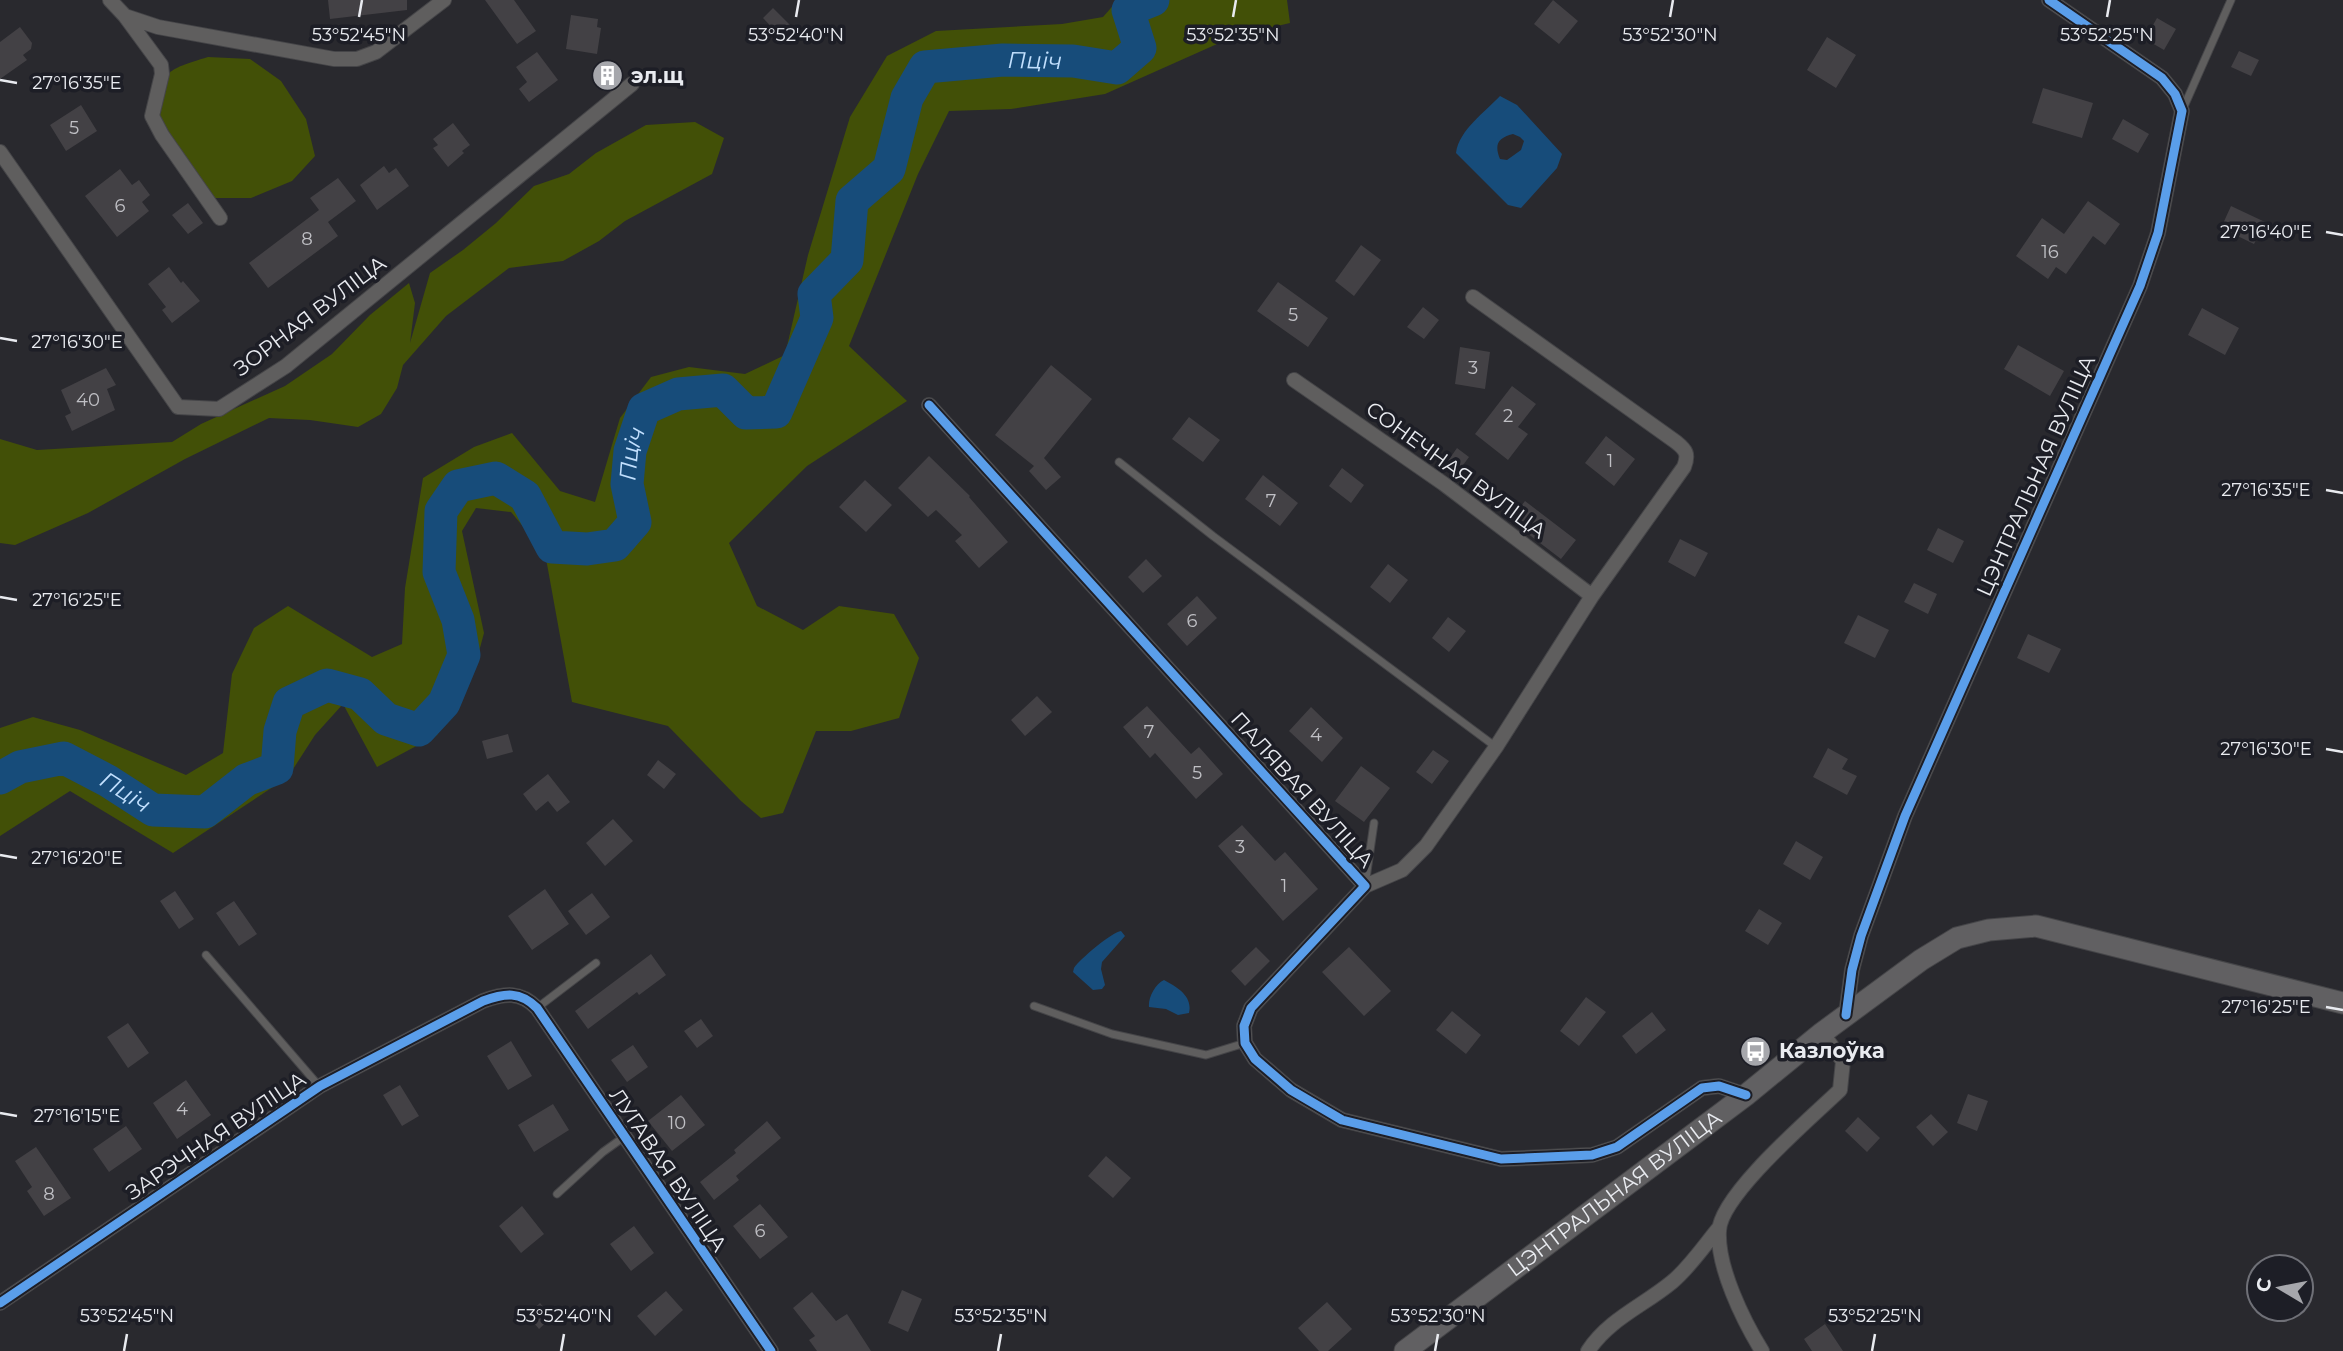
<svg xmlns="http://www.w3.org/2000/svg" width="2343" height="1351" viewBox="0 0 2343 1351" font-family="Montserrat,sans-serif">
<rect width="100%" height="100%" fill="#29292e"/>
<!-- forest -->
<path fill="#425007" d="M1118,0H1287L1290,23L1235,36L1105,94L1011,109L949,111L918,174L849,346L907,401L807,466L729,543L757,606L803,630L839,606L894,614L919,658L899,718L851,731H816L783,813L761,818L741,801L668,726L572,702L545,553L511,512L476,508L462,531L484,633L474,670L437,735L377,767L343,704L315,735L288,777L173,853L70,791L0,836V728L33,717L80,730L186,775L223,753L232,674L254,628L288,606L372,657L402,644L405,588L423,478L474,447L512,433L560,491L595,502L620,418L651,377L689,367L745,374L785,355L808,255L850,117L887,56L936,31L1062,24L1103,17Z
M208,57L250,59L281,81L306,119L315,156L292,181L251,198H214L152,116C162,71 165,70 208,57Z
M695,122L724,138L712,174L625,221L599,241L563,261L509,268L446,316L403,365L397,388L381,414L358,427L310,420L269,418L185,459L88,513L15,545L0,543V439L37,450L172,442L201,424L285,386L332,354L370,315L409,283L415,303L410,343L430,273L463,250L496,223L534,186L569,174L596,153L646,125Z"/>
<!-- water -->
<path fill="#174c7a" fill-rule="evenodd" d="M1500,96L1517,105L1562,154L1557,168L1521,208L1508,205L1456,153C1459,130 1485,112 1500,96ZM1513,134L1520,137L1524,141L1521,150L1507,160L1500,159C1494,144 1498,138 1513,134Z
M1121,931L1125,936L1102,962L1101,969L1105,985L1102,989L1093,990L1073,972L1074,968C1080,959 1112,932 1121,931Z
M1164,980C1177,987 1193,996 1189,1013L1178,1015L1166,1009L1149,1007C1148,998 1155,984 1164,980Z"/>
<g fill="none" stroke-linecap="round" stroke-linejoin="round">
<!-- river -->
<path stroke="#174c7a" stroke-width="33" id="s1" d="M0,778L20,767L64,758L108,781L153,810L205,812L246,780L277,768L280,731L289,703L327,685L360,694L386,719L419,730L444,703L464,655L458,620L439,572L441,511L458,486L496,478L525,496L552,547L587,549L615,545L635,522L627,484L630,451L644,409L678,394L723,390L746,413L776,412L817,318L814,294L847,260L852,201L889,169L907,98L925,67L1003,60L1073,61L1117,68L1140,48L1128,10L1153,0"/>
</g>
<!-- building -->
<path fill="#434145" d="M328,0H407V10L330,19Z
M485,0H514L536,31L517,44Z
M1553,0L1578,21L1559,44L1534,24Z
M773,8L790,25L779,35L763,18Z
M571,15L598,19L597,27L601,28L597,54L566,49Z
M2157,18L2176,29L2164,50L2145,39Z
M20,27L32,43L31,49L23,55L27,60L0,79V42Z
M1827,37L1856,55L1836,88L1807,70Z
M2239,51L2259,60L2251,76L2231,67Z
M537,52L558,80L529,102L519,89L527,82L516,67Z
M2043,88L2093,103L2082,138L2032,123Z
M81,105L97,131L66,151L50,125Z
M2123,119L2149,134L2138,153L2112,139Z
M453,123L470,145L462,151L464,153L448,167L433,148L438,145L433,139Z
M384,166L389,173L396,168L409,186L377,210L360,185Z
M120,169L132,185L139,180L150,195L142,202L149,211L117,237L85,196Z
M338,178L356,201L328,222L338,236L268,288L249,263L319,210L310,198Z
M2088,201L2120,224L2105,245L2093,236L2066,274L2056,267L2048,279L2016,256L2042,218L2064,234Z
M188,203L203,223L188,234L172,215Z
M2231,206L2265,222L2254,244L2221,228Z
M1361,245L1381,260L1354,296L1335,281Z
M169,267L181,283L183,281L200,301L172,323L162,310L166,307L148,284Z
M1278,282L1328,318L1308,347L1257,311Z
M1423,307L1439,320L1424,339L1407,327Z
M2202,308L2239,328L2225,355L2188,335Z
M2018,345L2064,371L2050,396L2004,369Z
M1460,347L1490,352L1485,389L1455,384Z
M1051,365L1092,399L1044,458L1061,477L1046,490L1029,471L1034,466L995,435Z
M106,368L116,385L107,389L115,410L72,431L65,416L71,413L61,390Z
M1512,386L1536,404L1518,427L1528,434L1508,460L1475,434Z
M1189,417L1220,440L1203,462L1172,439Z
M1606,436L1635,459L1614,486L1585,463Z
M1457,448L1469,457L1455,476L1443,468Z
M929,456L970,496L969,497L1008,542L979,568L955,541L962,535L936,510L928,517L898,488Z
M1342,468L1364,485L1351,503L1329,486Z
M1263,475L1298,503L1280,526L1245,499Z
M865,480L892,505L866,532L839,507Z
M1525,501L1576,540L1561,559L1510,520Z
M1938,528L1964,541L1953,563L1927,550Z
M1680,539L1708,553L1695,577L1668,562Z
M1146,559L1162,576L1143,593L1128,577Z
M1388,564L1408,580L1390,603L1370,587Z
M1914,583L1937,594L1928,614L1904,602Z
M1197,596L1217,618L1187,646L1167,624Z
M1858,615L1889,630L1875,658L1844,643Z
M1448,617L1466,631L1449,652L1432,638Z
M2028,634L2061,649L2049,673L2017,658Z
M1037,696L1052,712L1025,736L1011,720Z
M1147,706L1191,754L1199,747L1223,774L1196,799L1155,753L1150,758L1123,727Z
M1311,707L1343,738L1322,762L1289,731Z
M508,734L513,752L487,759L482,741Z
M1828,748L1848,759L1842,769L1857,776L1847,795L1813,777Z
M1433,750L1449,761L1432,784L1416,772Z
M658,760L676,774L664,789L647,775Z
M1361,766L1390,788L1364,822L1335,801Z
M548,774L570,802L557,812L548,801L536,811L523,794Z
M613,819L633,841L605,866L586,843Z
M1242,825L1275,861L1285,852L1318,889L1283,921L1218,846Z
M1796,841L1823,857L1810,880L1783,864Z
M545,889L569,924L532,950L508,916Z
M175,891L194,919L179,929L160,901Z
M592,893L610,917L586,935L568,911Z
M234,901L257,934L239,946L216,913Z
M1759,909L1782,923L1768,945L1745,931Z
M1256,947L1270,961L1245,986L1231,971Z
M1349,947L1391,991L1364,1016L1322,972Z
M651,954L666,975L639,995L637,992L588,1029L575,1011Z
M1586,997L1606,1012L1579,1046L1560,1031Z
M1452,1011L1481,1035L1466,1054L1436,1030Z
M1652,1012L1666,1030L1636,1054L1622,1036Z
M701,1019L713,1036L697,1048L684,1031Z
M128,1023L149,1053L128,1068L107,1037Z
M511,1041L532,1076L508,1090L487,1056Z
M633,1045L648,1067L627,1082L611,1060Z
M186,1080L211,1115L177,1139L153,1103Z
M400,1085L419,1116L402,1126L383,1095Z
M1968,1094L1988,1101L1977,1131L1957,1123Z
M681,1095L705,1125L672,1151L648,1121Z
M553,1104L569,1130L534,1152L518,1125Z
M1931,1114L1948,1132L1933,1146L1916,1127Z
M1858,1117L1880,1138L1867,1152L1845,1131Z
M767,1121L781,1138L736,1176L739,1180L714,1200L700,1182L736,1153L734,1150Z
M126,1126L142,1149L109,1172L93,1149Z
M36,1147L71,1198L44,1216L27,1191L32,1187L15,1161Z
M1106,1156L1131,1178L1113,1198L1088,1176Z
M760,1204L788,1237L760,1259L733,1226Z
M522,1206L544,1234L521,1253L499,1226Z
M634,1226L654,1253L631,1271L610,1244Z
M902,1290L922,1299L908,1332L888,1323Z
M666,1291L683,1310L655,1336L637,1316Z
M812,1292L836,1321L847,1314L871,1351H817L809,1340L815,1336L793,1308Z
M1327,1302L1352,1329L1328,1351H1319L1298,1328Z
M540,1303L552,1317L539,1329L527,1315Z
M1825,1324L1843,1351H1812L1804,1339Z"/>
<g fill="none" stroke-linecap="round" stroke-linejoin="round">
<defs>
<path id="lane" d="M2182,111L2231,0
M1119,462L1213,536L1496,747
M1365,885L1374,823
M206,955L319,1086
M1034,1006L1112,1034L1206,1055L1245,1043
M537,1008L596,963
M557,1194L603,1152L624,1137"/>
<path id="street" d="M110,0L125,16L158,27L334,59H357L376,52L444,0
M125,16L161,65L162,74L152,116L162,135L220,218
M0,152L178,407L219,409L286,366L632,84
M1294,380L1444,484L1592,596
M929,405L1365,886L1251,1008L1244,1026L1245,1043L1255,1059L1291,1090L1342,1120L1501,1159L1592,1155L1617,1147L1702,1088L1719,1086L1746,1095
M1365,886L1402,870L1426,846L1496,747L1592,596L1684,467C1689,454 1686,450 1676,442L1473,297
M1846,1015L1852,970L1861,936L1905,816L2140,286L2158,233L2182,111L2175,94L2162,78L2049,0
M0,1303L320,1086L483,1001C505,993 520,991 537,1008L771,1351
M1588,1351C1609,1319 1643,1306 1672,1282C1689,1268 1704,1246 1718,1229
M1762,1351C1743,1320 1717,1267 1719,1231C1720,1195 1813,1116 1840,1090L1843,1061L1822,1033"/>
<g id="secondary">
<path id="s2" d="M1405,1351L1746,1095L1822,1033L1921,960L1957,938L1989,930L2036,926L2343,1003"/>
</g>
</defs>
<!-- lane casing -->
<use href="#lane" stroke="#454548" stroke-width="9"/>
<!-- street casing -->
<use href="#street" stroke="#454548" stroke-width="16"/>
<!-- secondary casing -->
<use href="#secondary" stroke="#454548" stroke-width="23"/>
<!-- lane -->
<use href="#lane" stroke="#5f5e5e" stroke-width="7"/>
<!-- street -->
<use href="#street" stroke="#5f5e5e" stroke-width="14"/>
<!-- secondary -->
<use href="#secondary" stroke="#616062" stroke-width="21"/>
<defs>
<path id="cycleway" d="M929,405L1365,886L1251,1008L1244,1026L1245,1043L1255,1059L1291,1090L1342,1120L1501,1159L1592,1155L1617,1147L1702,1088L1719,1086L1746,1095
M1846,1015L1852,970L1861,936L1905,816L2140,286L2158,233L2182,111L2175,94L2162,78L2049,0
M0,1303L320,1086L483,1001C505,993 520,991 537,1008L771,1351"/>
</defs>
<!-- cycleway casing -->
<use href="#cycleway" stroke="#1d1e26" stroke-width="13"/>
<!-- cycleway -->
<use href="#cycleway" stroke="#5a9eea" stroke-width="9"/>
</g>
<!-- ticks -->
<path fill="none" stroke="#e9ebf0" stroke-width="2.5" d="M359,17L362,0M796,17L799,0M1233,17L1236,0M1670,17L1673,0M2107,17L2110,0M0,80L17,83M2326,232L2343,235M0,338L17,341M2326,490L2343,493M0,597L17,600M2326,749L2343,752M0,855L17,858M2326,1007L2343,1010M0,1113L17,1116M124,1351L127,1334M561,1351L564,1334M998,1351L1001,1334M1435,1351L1438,1334M1872,1351L1875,1334"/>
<!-- icons -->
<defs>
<symbol id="building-disc" viewBox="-11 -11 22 22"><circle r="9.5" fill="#a6a7ac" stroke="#1d1e26"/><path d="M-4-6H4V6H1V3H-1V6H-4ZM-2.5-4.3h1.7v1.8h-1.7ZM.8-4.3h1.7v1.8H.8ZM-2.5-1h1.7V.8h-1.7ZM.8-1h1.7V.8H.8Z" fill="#fff"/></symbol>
<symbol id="bus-disc" viewBox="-11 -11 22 22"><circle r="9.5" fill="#a6a7ac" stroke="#1d1e26"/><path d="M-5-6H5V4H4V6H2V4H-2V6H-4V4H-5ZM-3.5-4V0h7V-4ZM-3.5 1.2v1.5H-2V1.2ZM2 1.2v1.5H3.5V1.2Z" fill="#fff"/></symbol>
</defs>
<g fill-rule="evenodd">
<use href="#building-disc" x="590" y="58" width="35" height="35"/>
<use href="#bus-disc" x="1738" y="1034" width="35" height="35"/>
</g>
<g text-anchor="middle" stroke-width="7" stroke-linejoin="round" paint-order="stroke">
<!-- number labels -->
<g font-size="18" fill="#c0c0c5">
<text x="74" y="134">5</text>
<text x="120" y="212">6</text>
<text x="307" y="245">8</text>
<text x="2050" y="258">16</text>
<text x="1293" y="321">5</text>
<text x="1473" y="374">3</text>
<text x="88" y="406">40</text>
<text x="1508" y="422">2</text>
<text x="1610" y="467">1</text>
<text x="1271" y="507">7</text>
<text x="1192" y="627">6</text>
<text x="1149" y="738">7</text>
<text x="1316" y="741">4</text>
<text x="1197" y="779">5</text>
<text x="1240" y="853">3</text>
<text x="1284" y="892">1</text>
<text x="182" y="1115">4</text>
<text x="677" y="1129">10</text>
<text x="49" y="1200">8</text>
<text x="760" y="1237">6</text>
</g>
<!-- poi labels -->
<g font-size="21" font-weight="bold" fill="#e9ebf0" stroke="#1d1e26" text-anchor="start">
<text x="631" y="83">эл.щ</text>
<text x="1779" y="1058">Казлоўка</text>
</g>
<!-- street labels -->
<g font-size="21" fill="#e9ebf0" stroke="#1d1e26">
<text transform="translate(310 316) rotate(-37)" y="7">ЗОРНАЯ ВУЛІЦА</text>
<text transform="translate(1456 470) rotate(36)" y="7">СОНЕЧНАЯ ВУЛІЦА</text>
<text transform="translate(2036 476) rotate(-66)" y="7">ЦЭНТРАЛЬНАЯ ВУЛІЦА</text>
<text transform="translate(1302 790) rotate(48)" y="7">ПАЛЯВАЯ ВУЛІЦА</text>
<text transform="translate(216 1136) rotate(-34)" y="7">ЗАРЭЧНАЯ ВУЛІЦА</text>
<text transform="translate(668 1170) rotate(56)" y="7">ЛУГАВАЯ ВУЛІЦА</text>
<text dy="7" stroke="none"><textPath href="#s2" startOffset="262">ЦЭНТРАЛЬНАЯ ВУЛІЦА</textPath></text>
</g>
<!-- water labels -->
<g font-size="23" font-style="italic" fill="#c2e0fe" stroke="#1d1e26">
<text dy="8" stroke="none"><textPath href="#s1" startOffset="1776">Пціч</textPath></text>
<text dy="8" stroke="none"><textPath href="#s1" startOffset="1083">Пціч</textPath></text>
<text dy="8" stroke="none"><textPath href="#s1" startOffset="138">Пціч</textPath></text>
</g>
</g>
<g font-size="18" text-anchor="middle" fill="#e9ebf0" stroke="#1d1e26" stroke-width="7" stroke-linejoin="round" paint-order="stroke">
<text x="359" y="41">53°52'45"N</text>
<text x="796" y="41">53°52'40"N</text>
<text x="1233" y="41">53°52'35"N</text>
<text x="1670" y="41">53°52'30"N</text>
<text x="2107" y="41">53°52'25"N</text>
<text x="77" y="89">27°16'35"E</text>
<text x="2266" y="238">27°16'40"E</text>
<text x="77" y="348">27°16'30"E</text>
<text x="2266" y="496">27°16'35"E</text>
<text x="77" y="606">27°16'25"E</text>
<text x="2266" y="755">27°16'30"E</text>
<text x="77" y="864">27°16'20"E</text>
<text x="2266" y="1013">27°16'25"E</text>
<text x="77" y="1122">27°16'15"E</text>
<text x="127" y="1322">53°52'45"N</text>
<text x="564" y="1322">53°52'40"N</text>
<text x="1001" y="1322">53°52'35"N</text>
<text x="1438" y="1322">53°52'30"N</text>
<text x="1875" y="1322">53°52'25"N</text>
</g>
<!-- north arrow -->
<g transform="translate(2280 1288) rotate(280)"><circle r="33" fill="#1d1e26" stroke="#6f7077" stroke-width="2"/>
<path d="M0-5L12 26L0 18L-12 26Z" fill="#a6a7ac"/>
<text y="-10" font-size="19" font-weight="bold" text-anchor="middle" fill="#e9ebf0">С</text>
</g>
</svg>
